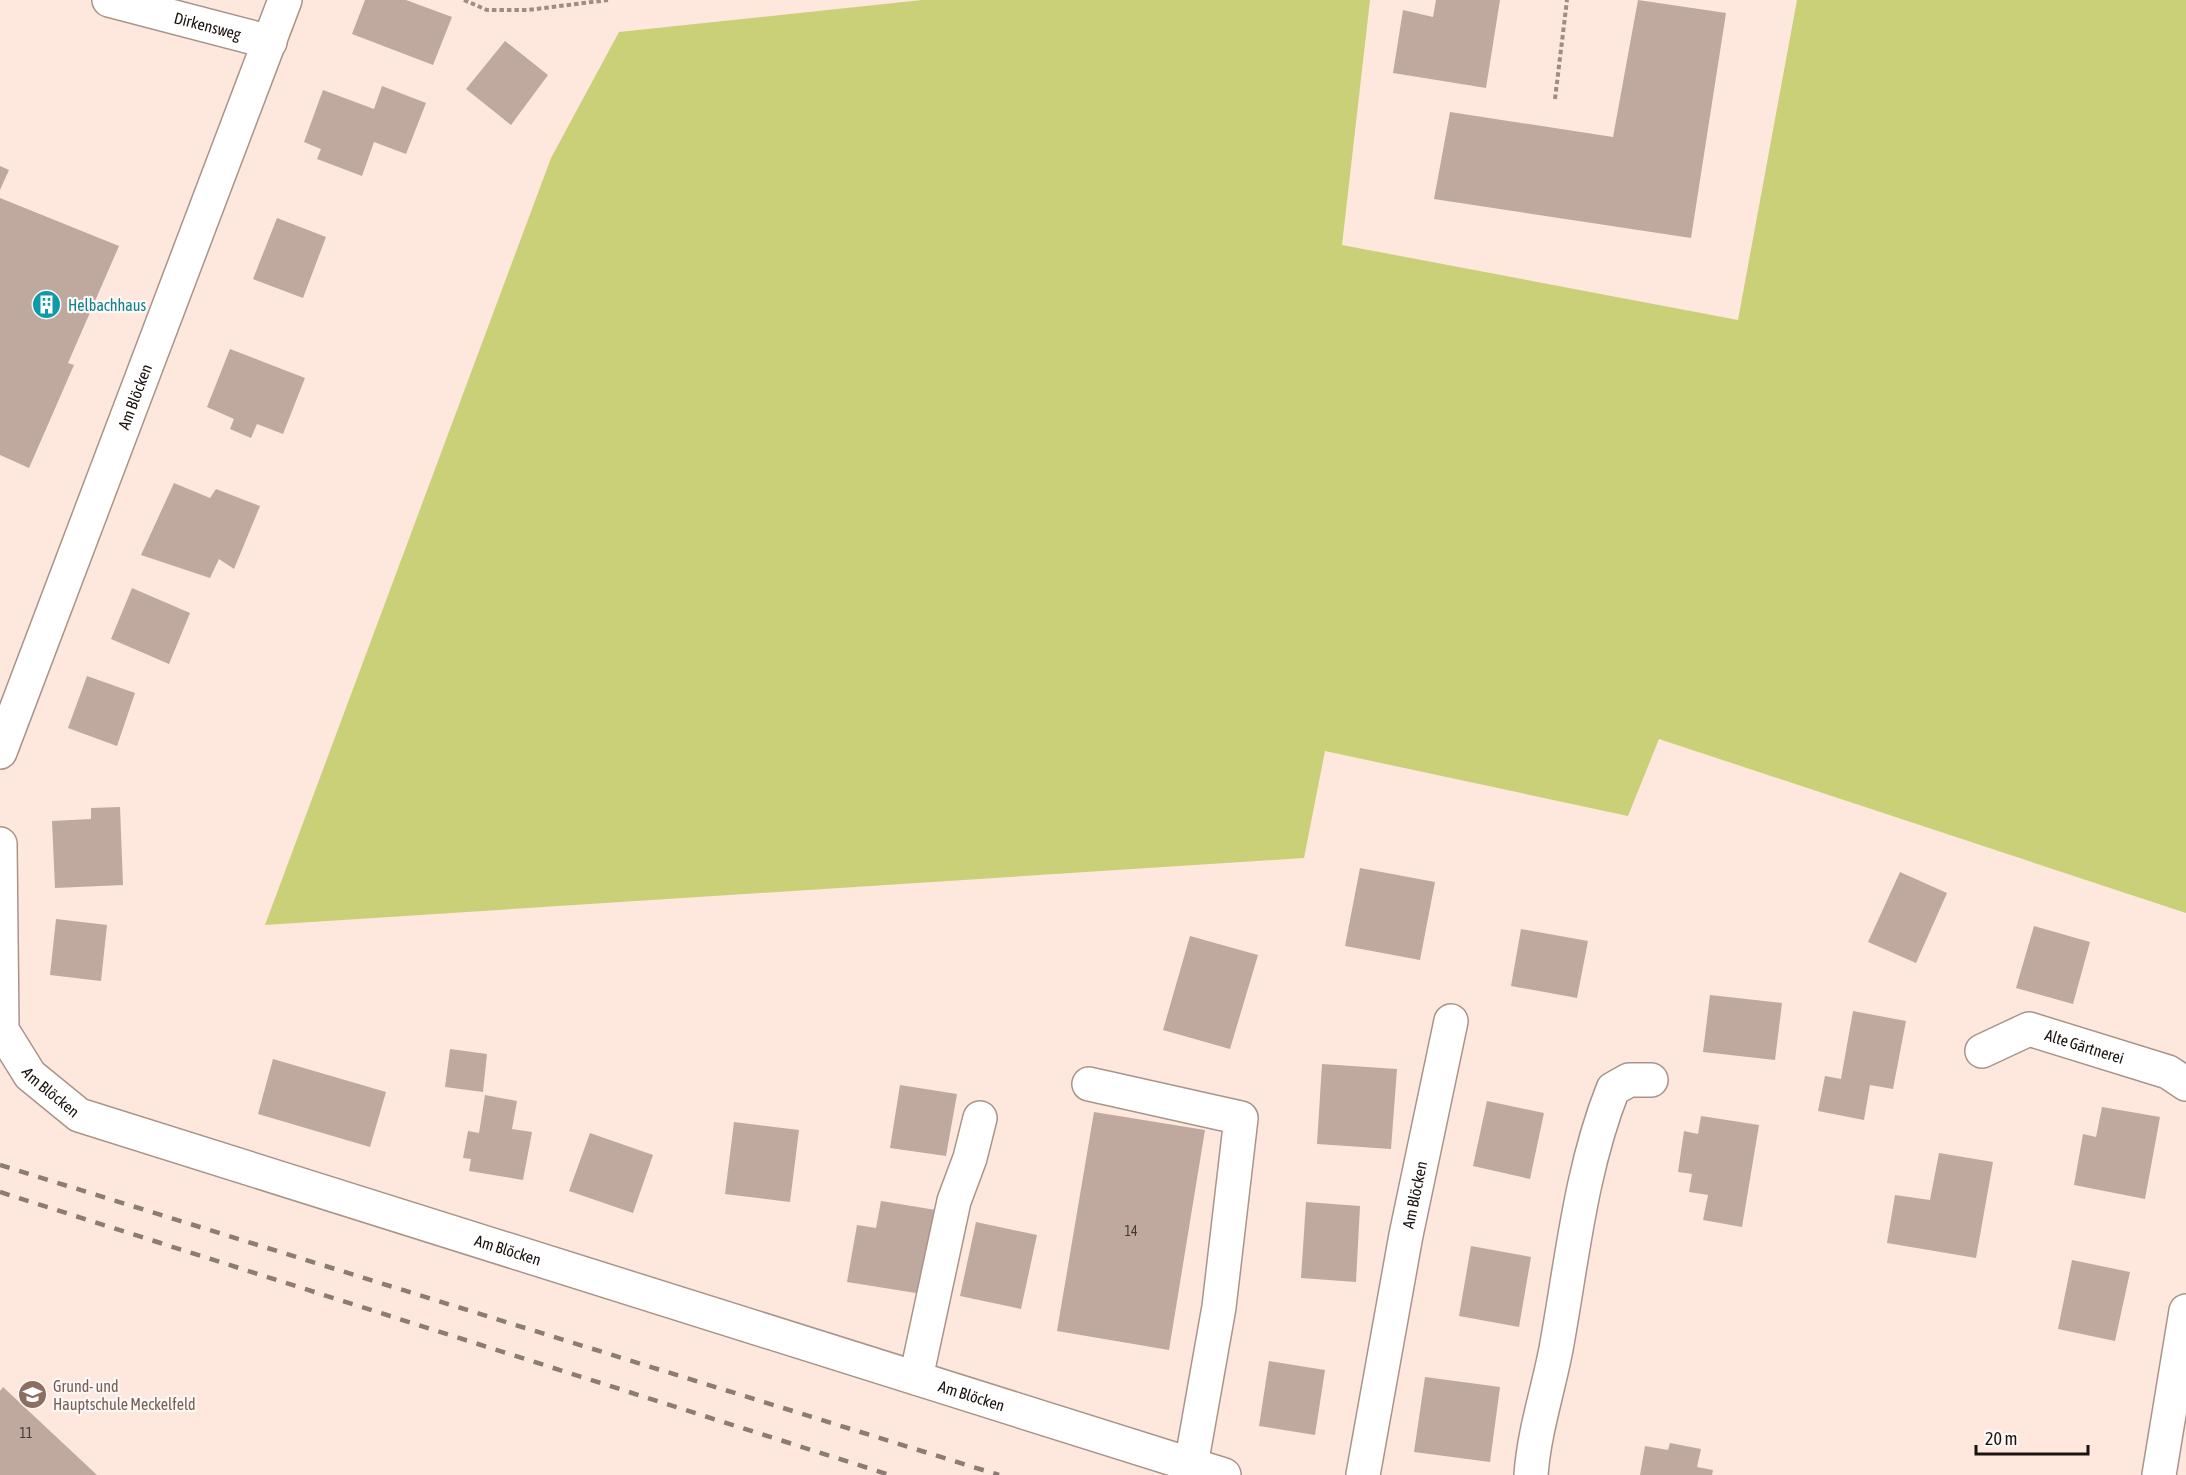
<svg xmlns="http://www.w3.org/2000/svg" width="2186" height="1475" viewBox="0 0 2186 1475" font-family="'Asap Condensed',sans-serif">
<rect width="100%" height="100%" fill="#fee7dc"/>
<!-- green -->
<path fill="#cad077" d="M922,0H1370L1342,245L1738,320L1797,0H2186V913L1659,739L1628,816L1325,751L1304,858L265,925L551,158L619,32Z"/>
<!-- building -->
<path fill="#bfa99f" d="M365,0H406L452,17L433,65L352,34Z
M1436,0H1500L1486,88L1393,73L1403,10L1433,17Z
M1638,0L1726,13L1691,238L1434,199L1450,112L1613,137Z
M505,41L548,75L511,125L466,89Z
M382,86L426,103L406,154L374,142L362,176L317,159L321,149L304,142L323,90L374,109Z
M0,166L9,170L0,190Z
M0,198L119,246L68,363L74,365L29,468L0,455Z
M277,218L326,237L303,298L253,279Z
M230,349L305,378L283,434L257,424L251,438L230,429L234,419L207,407Z
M174,483L210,498L216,489L260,506L234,569L219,559L210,578L141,555Z
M132,588L190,613L169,664L111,639Z
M87,676L135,693L117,746L68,728Z
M120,807L123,885L55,888L52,821L91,819V808Z
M1360,868L1435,882L1420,960L1345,946Z
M1900,872L1947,893L1916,963L1868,942Z
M56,919L107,925L101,981L50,975Z
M2034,926L2090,942L2073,1004L2016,988Z
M1521,929L1588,941L1577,998L1511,986Z
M1190,936L1258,955L1230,1049L1163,1030Z
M1710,995L1782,1003L1775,1060L1703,1052Z
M1853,1011L1906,1021L1893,1089L1870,1085L1864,1120L1818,1111L1825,1076L1841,1079Z
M450,1049L487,1054L483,1092L445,1087Z
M273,1059L386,1092L370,1147L258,1114Z
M1322,1064L1397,1069L1391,1149L1317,1144Z
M900,1085L957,1094L946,1156L890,1148Z
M485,1095L517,1101L512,1129L532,1132L523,1180L469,1171L471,1159L463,1158L468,1131L479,1133Z
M1487,1101L1544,1113L1530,1179L1473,1166Z
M2102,1107L2160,1117L2145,1199L2074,1185L2083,1134L2096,1137Z
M1094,1112L1205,1130L1169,1350L1057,1331Z
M1701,1116L1759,1125L1742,1227L1703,1220L1708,1195L1689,1192L1692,1174L1678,1172L1684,1131L1698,1134Z
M734,1122L799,1130L790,1202L725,1194Z
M590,1133L653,1155L633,1213L569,1191Z
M1939,1153L1993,1162L1976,1258L1887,1243L1895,1195L1930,1200Z
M881,1201L936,1210L922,1294L847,1282L857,1225L876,1228Z
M1306,1202L1360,1206L1356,1282L1301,1278Z
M976,1222L1037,1235L1021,1309L960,1296Z
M1471,1246L1531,1257L1519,1327L1459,1316Z
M2072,1260L2130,1272L2115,1341L2058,1329Z
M1269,1361L1325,1370L1315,1435L1259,1426Z
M1425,1377L1500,1387L1490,1462L1414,1452Z
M3,1387L97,1475H0V1391Z
M1670,1443L1701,1449L1697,1467L1713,1470L1712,1475H1640L1645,1446L1668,1450Z"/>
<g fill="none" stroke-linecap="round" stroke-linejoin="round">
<defs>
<g id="minor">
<path id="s1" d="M109,0L270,42"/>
<path id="s2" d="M0,752L285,0"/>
<path id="s3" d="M0,844L2,1030L30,1075L79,1115L1224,1475"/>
<path id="s4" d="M1982,1051L2029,1029L2168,1072L2186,1084"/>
<path d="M1089,1084L1241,1118L1219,1307L1191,1465"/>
<path d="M916,1378L954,1201L970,1158L980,1118"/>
<path id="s5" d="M1363,1475L1406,1235L1451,1021"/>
<path d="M1531,1475C1534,1432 1548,1391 1556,1349C1572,1262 1580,1172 1613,1089L1629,1080H1651"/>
<path d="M2159,1475L2186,1311"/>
</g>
</defs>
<!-- minor casing -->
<use href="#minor" stroke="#aa948a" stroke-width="36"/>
<!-- path -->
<path stroke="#9e8d85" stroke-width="4" stroke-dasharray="4.5 3" stroke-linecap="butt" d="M464,0L487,10H528L608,0
M1555,99L1567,0"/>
<!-- minor -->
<use href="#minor" stroke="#fff" stroke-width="33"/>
<!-- rail -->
<path stroke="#8b7c74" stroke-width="4.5" stroke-dasharray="10 10" stroke-linecap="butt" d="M0,1165L999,1475
M0,1192L890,1475"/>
</g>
<!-- icons -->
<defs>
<symbol id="building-disc" viewBox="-11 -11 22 22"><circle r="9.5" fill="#0f9aa8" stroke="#fdf8f6"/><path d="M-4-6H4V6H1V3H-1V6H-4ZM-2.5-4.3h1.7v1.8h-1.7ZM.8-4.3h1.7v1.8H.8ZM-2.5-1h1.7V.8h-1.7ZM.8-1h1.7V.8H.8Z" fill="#fff"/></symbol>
<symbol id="school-disc" viewBox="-11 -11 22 22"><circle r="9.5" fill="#8d6e63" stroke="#fdf8f6"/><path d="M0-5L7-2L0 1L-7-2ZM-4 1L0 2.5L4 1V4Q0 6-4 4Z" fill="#fff"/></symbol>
</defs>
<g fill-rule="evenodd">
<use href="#building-disc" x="30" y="288" width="33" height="33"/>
<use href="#school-disc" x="16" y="1378" width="33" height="33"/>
</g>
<g text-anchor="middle" stroke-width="4.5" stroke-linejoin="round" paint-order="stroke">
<!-- number labels -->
<g font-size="14" fill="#443833">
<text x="1131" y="1236">14</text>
<text x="26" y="1438">11</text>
</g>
<!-- street labels -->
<g font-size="16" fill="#1b130f" stroke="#fdf8f6">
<text dy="6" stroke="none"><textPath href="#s1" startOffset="102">Dirkensweg</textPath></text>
<text dy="6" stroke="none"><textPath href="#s2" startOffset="380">Am Blöcken</textPath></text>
<text dy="6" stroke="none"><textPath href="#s4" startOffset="110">Alte Gärtnerei</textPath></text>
<text dy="6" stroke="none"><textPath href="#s3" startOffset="266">Am Blöcken</textPath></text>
<text dy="6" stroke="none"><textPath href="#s5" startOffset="285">Am Blöcken</textPath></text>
<text dy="6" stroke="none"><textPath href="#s3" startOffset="752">Am Blöcken</textPath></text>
<text dy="6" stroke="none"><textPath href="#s3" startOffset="1238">Am Blöcken</textPath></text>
</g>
<!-- culture labels -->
<g font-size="16" fill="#0d838f" stroke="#fdf8f6" text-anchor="start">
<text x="68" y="311">Helbachhaus</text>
</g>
<!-- education labels -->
<g font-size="16" fill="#785e54" stroke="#fdf8f6" text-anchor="start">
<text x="53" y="1392">Grund- und<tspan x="53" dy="18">Hauptschule Meckelfeld</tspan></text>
</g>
</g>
<!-- scale -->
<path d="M1976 1445v9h112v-9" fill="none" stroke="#1b130f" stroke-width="3"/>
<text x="1985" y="1445" font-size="18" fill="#1b130f" stroke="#fdf8f6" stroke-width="4.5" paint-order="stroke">20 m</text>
</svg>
